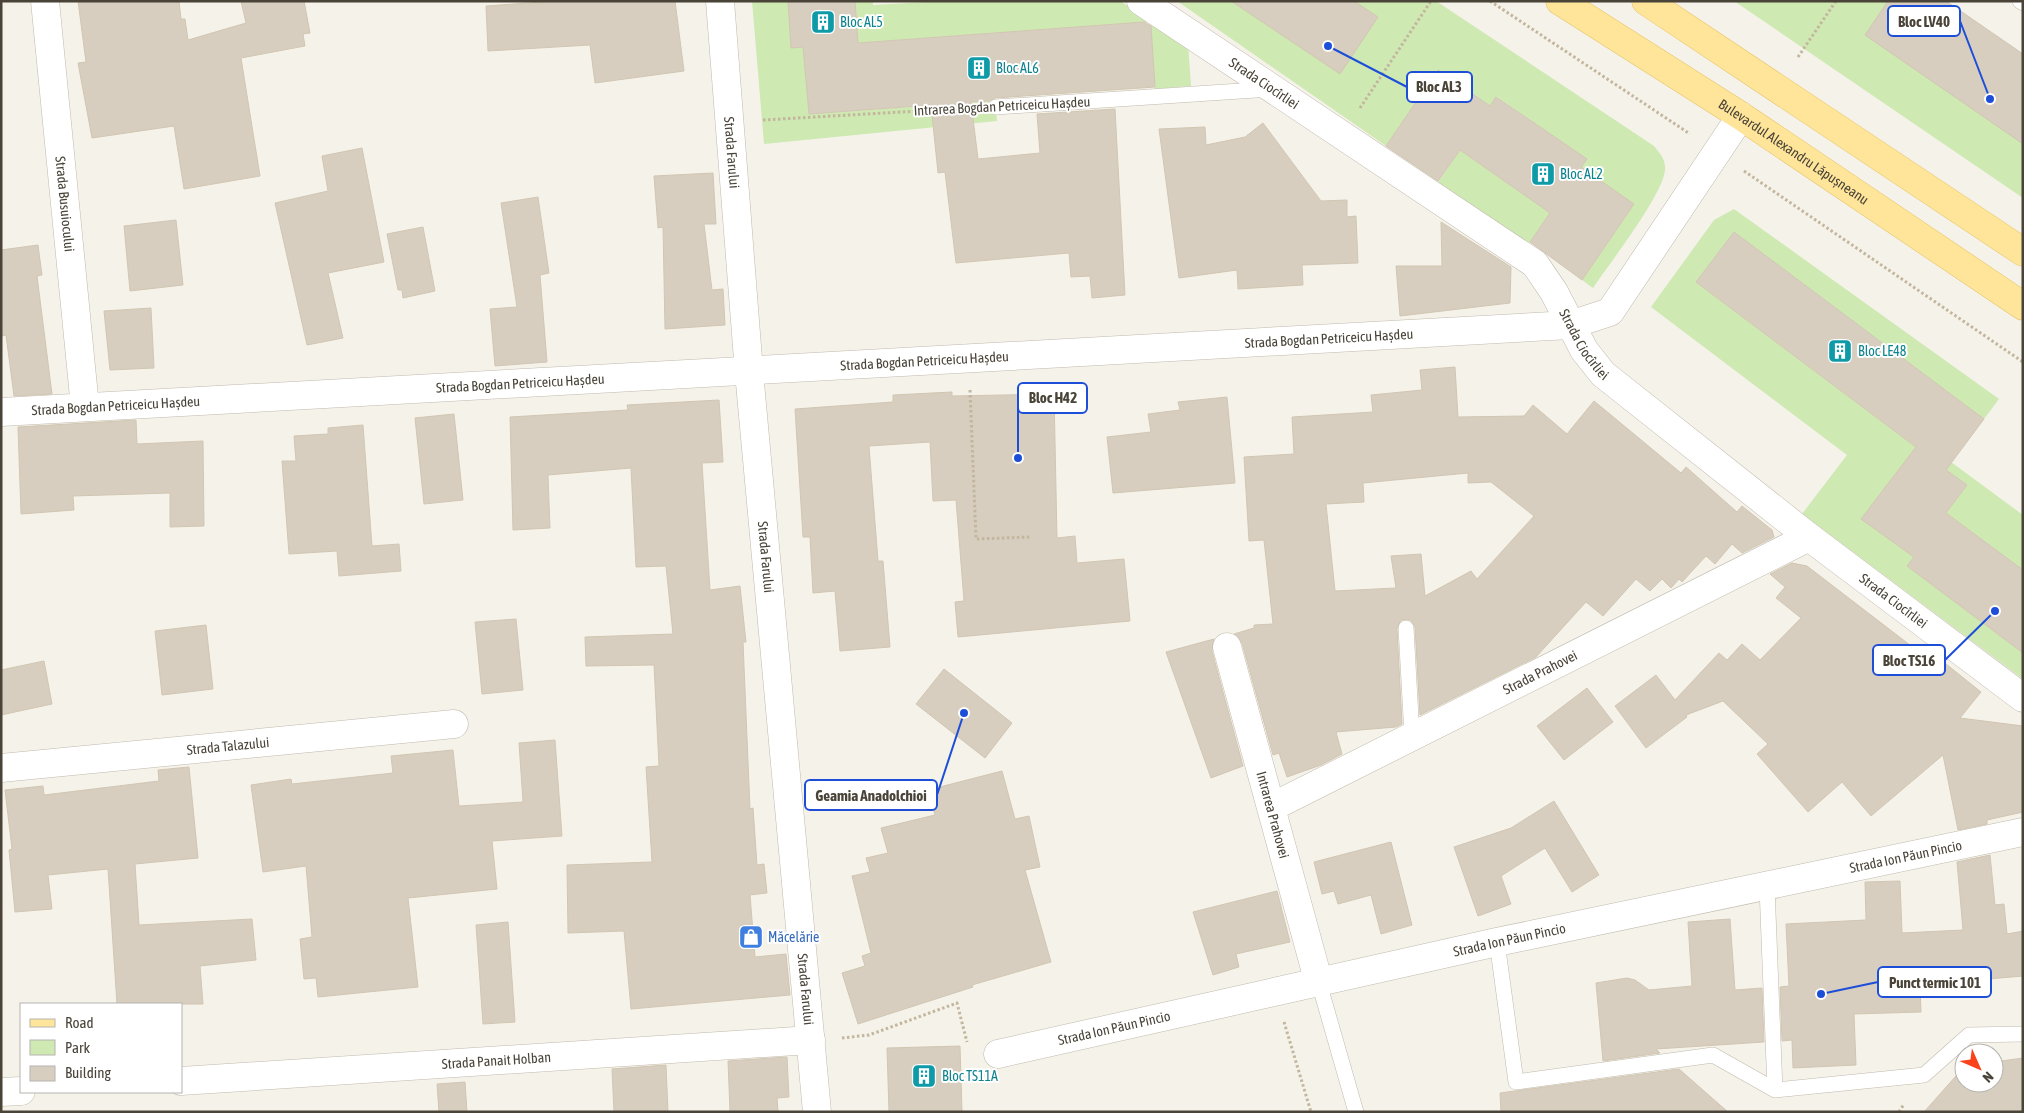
<svg xmlns="http://www.w3.org/2000/svg" width="2024" height="1113" viewBox="0 0 2024 1113" font-family="'Asap Condensed',sans-serif">
<rect width="100%" height="100%" fill="#f5f2ea"/>
<!-- green -->
<path fill="#cfe9b3" d="M752,1H788L792,48L803,47L809,114L995,101L997,121L764,144Z
M855,1H873V5L944,1H1120L1188,43L1191,86L1155,89L1150,22L858,43Z
M1177,1H1436L1654,146C1660,153 1666,160 1665,170C1663,195 1609,264 1593,288L1582,280L1634,204L1581,167L1586,159L1497,97L1490,106L1438,70L1386,146Z
M1734,1H1888L2023,144V198Z
M1460,150L1550,213L1529,243L1438,182Z
M1734,209L1999,399L1984,419L1734,232L1696,282L1916,447L1862,519L1914,557L1907,566L2023,653V679L1802,514L1847,455L1651,307L1714,220Z
M1951,462L2023,515V570L1946,513L1967,485L1946,470Z"/>
<!-- building -->
<path fill="#d7cebf" stroke="#d2c6b2" fill-rule="evenodd" d="M78,1H179L181,19H185L188,40L246,23L241,1H304L310,33L303,34L305,46L241,58L260,176L184,189L174,126L92,138L78,63L86,62Z
M556,1H675L684,71L595,83L590,45L488,51L486,6Z
M788,1H855L858,43L1144,22L1151,26L1155,87L995,98L989,101L971,102L978,159L1040,153L1037,114L1115,109L1125,295L1092,298L1090,276L1071,277L1069,253L956,263L945,172L938,173L931,105L809,114L803,47L791,48Z
M1231,1H1354L1378,17L1340,74Z
M1888,1H1946L2023,54V144L1865,35Z
M1438,70L1490,106L1496,97L1587,159L1581,167L1634,204L1582,280L1530,242L1550,213L1460,150L1438,181L1386,146Z
M1263,123L1321,201L1347,200V217L1356,216L1358,263L1302,265L1303,285L1238,289L1237,270L1179,278L1159,129L1205,127L1206,145L1245,137Z
M362,148L384,262L328,273L343,338L307,345L275,203L328,191L322,156Z
M713,173L716,224H704L712,290L723,289L725,325L665,329L663,227L658,228L654,176Z
M538,197L549,273L540,275L547,362L495,366L490,309L517,307L501,203Z
M176,220L183,285L130,291L124,226Z
M1441,222L1511,267L1510,303L1400,316L1396,266H1442Z
M423,227L435,291L403,298L402,290H398L387,234Z
M1734,232L1984,419L1946,470L1967,485L1946,513L2023,570V653L1907,566L1914,557L1861,519L1916,447L1696,282Z
M38,245L42,275L37,276L52,394L14,396L6,335L1,336V250Z
M151,308L154,368L110,370L104,311Z
M1455,367L1458,417L1524,416L1533,405L1567,434L1594,401L1681,473L1686,467L1737,512L1742,506L1772,530L1774,537L1742,553L1732,544L1715,564L1706,556L1682,582L1679,579L1671,588L1662,579L1650,591L1636,579L1603,616L1586,602L1536,657L1420,715L1415,627L1411,620H1401L1397,629L1402,724L1396,727L1336,732L1342,754L1321,765L1287,777L1279,753L1273,755L1242,643L1234,634L1254,628V625L1273,624L1264,540L1249,541L1244,457L1294,454L1292,417L1373,412L1371,395L1422,390L1420,370ZM1468,473V483L1491,482L1534,516L1477,579L1471,571L1425,596L1421,554L1391,556L1396,588L1335,591L1326,504L1364,502L1363,483Z
M952,392V396L1054,394L1057,538L1075,536L1077,563L1124,559L1130,621L958,637L955,602L964,601L956,500L933,501L930,442L869,446L878,561H883L890,647L840,651L835,591L813,593L810,537H803L795,409L893,402V395Z
M1227,397L1235,483L1113,493L1107,437L1151,432L1148,414L1180,410L1178,402Z
M719,400L723,462L702,463L710,590L740,586L746,642H743L750,809L753,808L757,865L764,864L767,893L750,895L755,957L786,954L790,995L631,1009L624,931L568,933L567,865L652,862L646,767L659,766L654,665L586,666L585,637L673,634L666,566L636,567L631,468L548,475L550,528L513,530L510,417L628,410L627,405Z
M454,414L463,500L424,504L415,418Z
M136,420L137,444L203,441L204,526L170,527V493L73,496L74,510L21,514L18,427Z
M363,425L372,546L399,544L401,571L339,576L337,551L289,554L282,461H296L294,436L328,434V428Z
M1792,563L1807,566L1932,662L1936,656L1981,692L1960,718L2023,726V812L1987,820V824L1958,830L1943,755L1871,816L1842,782L1808,812L1757,754L1768,744L1723,701L1686,715L1687,717L1646,748L1615,706L1656,675L1675,700L1719,653L1727,660L1742,644L1760,660L1801,618L1776,598L1785,587L1770,574Z
M516,619L523,690L482,694L475,622Z
M206,625L213,689L162,695L155,631Z
M1214,639L1212,651L1243,766L1211,778L1166,652Z
M44,661L52,704L1,715V670Z
M944,669L1012,723L985,758L916,704Z
M1587,688L1613,722L1564,760L1537,726Z
M555,740L562,836L492,841L497,889L408,898L418,987L318,997L316,978L304,979L300,939L312,937L306,866L263,872L251,785L291,779L292,784L393,773L391,756L453,750L459,806L523,802L519,743Z
M189,767L198,858L135,864L139,925L252,919L256,960L200,966L203,1004H117L108,869L48,875L52,909L15,912L9,850L12,849L5,790L43,786L44,795L159,781L158,770Z
M1002,771L1015,819L1029,816L1040,867L1025,870L1051,962L972,985L973,987L858,1024L842,973L865,966L862,956L871,953L852,876L870,872L866,858L888,853L881,828L935,815L928,790Z
M1554,801L1599,875L1572,892L1545,848L1501,876L1511,904L1478,916L1454,847L1511,828Z
M1391,842L1412,925L1381,934L1371,895L1338,904L1334,891L1322,894L1314,862Z
M1990,855L1995,905L2004,904L2007,934L2023,931V976L1920,985L1921,1012L1854,1014L1856,1065L1793,1068L1792,1040L1782,1041L1780,987L1789,986L1786,924L1866,920L1865,882L1900,881L1902,933L1963,930L1957,862Z
M1277,891L1290,942L1236,954L1239,967L1213,975L1193,912Z
M1730,919L1735,990L1762,988L1764,1042L1656,1049L1660,1053L1603,1061L1596,983L1627,978L1635,980L1649,990L1692,986L1688,922Z
M508,922L515,1022L483,1024L476,925Z
M960,1046L962,1112H889L887,1048Z
M787,1057L789,1097L777,1098L778,1112H730L728,1061Z
M2023,1058V1112H1924L1964,1067V1083H1994V1062Z
M666,1065L668,1112H614L612,1069Z
M1679,1069L1728,1112H1501L1500,1093Z
M465,1082L467,1112H439L437,1084Z"/>
<g fill="none" stroke-linecap="round" stroke-linejoin="round">
<defs>
<path id="service" d="M2020,1L2023,3
M996,107L1271,89
M1406,628L1412,736
M1767,887L1775,1090
M1497,942L1516,1082L1713,1055L1775,1090L1924,1075L1969,1035L2023,1034
M1319,983L1356,1112"/>
<g id="minor">
<path id="s1" d="M45,1L85,407"/>
<path id="s2" d="M1141,1L1535,264L1554,292L1584,350L1603,374L1809,537L2023,698"/>
<path id="s3" d="M1,412L1570,325L1610,312L1741,116"/>
<path id="s4" d="M1227,647L1319,983"/>
<path id="s5" d="M1,768L454,724"/>
<path id="s6" d="M1272,807L1809,537"/>
<path id="s7" d="M998,1054L1497,942L2023,832"/>
<path id="s8" d="M181,1081L811,1040"/>
<path d="M1,1092L21,1091"/>
</g>
<g id="tertiary">
<path id="s9" d="M720,1L749,372L817,1112"/>
</g>
<g id="primary">
<path id="s10" d="M1560,1L1741,116L2023,306"/>
<path d="M1646,1L2023,252"/>
</g>
</defs>
<!-- service casing -->
<use href="#service" stroke="#c1baac" stroke-width="16"/>
<!-- minor casing -->
<use href="#minor" stroke="#c1baac" stroke-width="29"/>
<!-- tertiary casing -->
<use href="#tertiary" stroke="#c1baac" stroke-width="29"/>
<!-- primary casing -->
<use href="#primary" stroke="#e5c368" stroke-width="29"/>
<!-- path -->
<path stroke="#c3b69d" stroke-width="3" stroke-dasharray="2.5 2.5" stroke-linecap="butt" d="M1490,1L1690,134
M1798,57L1836,1
M1360,108L1431,1
M763,120L971,108
M1744,171L2023,362
M970,390L976,539L1030,537
M1284,1022L1311,1112
M842,1038L869,1035L957,1003L967,1042
M1899,1112L1904,1104"/>
<!-- service -->
<use href="#service" stroke="#fff" stroke-width="15"/>
<!-- minor -->
<use href="#minor" stroke="#fff" stroke-width="28"/>
<!-- tertiary -->
<use href="#tertiary" stroke="#fff" stroke-width="28"/>
<!-- primary -->
<use href="#primary" stroke="#ffe599" stroke-width="28"/>
</g>
<!-- icons -->
<defs>
<symbol id="building-square" viewBox="-11 -11 22 22"><rect x="-9" y="-9" width="18" height="18" rx="4" fill="#0f9aa8" stroke="#fff"/><path d="M-4-6H4V6H1V3H-1V6H-4ZM-2.5-4.3h1.7v1.8h-1.7ZM.8-4.3h1.7v1.8H.8ZM-2.5-1h1.7V.8h-1.7ZM.8-1h1.7V.8H.8Z" fill="#fff"/></symbol>
<symbol id="shop-square" viewBox="-11 -11 22 22"><rect x="-9" y="-9" width="18" height="18" rx="4" fill="#3f7fe0" stroke="#fff"/><path d="M-5-2.5h2.3a2.7 3.5 0 0 1 5.4 0H5L5.5 6h-11ZM-1.5-2.5h3a1.5 2.3 0 0 0-3 0Z" fill="#fff"/></symbol>
</defs>
<g fill-rule="evenodd">
<use href="#building-square" x="809" y="8" width="28" height="28"/>
<use href="#building-square" x="965" y="54" width="28" height="28"/>
<use href="#building-square" x="1529" y="160" width="28" height="28"/>
<use href="#building-square" x="1826" y="337" width="28" height="28"/>
<use href="#shop-square" x="737" y="923" width="28" height="28"/>
<use href="#building-square" x="910" y="1062" width="28" height="28"/>
</g>
<g text-anchor="middle" stroke-width="4" stroke-linejoin="round" paint-order="stroke">
<!-- culture labels -->
<g font-size="14" fill="#0d838f" stroke="#fff" text-anchor="start">
<text x="840" y="27">Bloc AL5</text>
<text x="996" y="73">Bloc AL6</text>
<text x="1560" y="179">Bloc AL2</text>
<text x="1858" y="356">Bloc LE48</text>
<text x="942" y="1081">Bloc TS11A</text>
</g>
<!-- street labels -->
<g font-size="14" fill="#494338" stroke="#fff">
<text dy="5" stroke="none"><textPath href="#s2" startOffset="148">Strada Ciocîrliei</textPath></text>
<text transform="translate(1002 106) rotate(-3)" y="5">Intrarea Bogdan Petriceicu Hașdeu</text>
<text dy="5" stroke="none"><textPath href="#s10" startOffset="278">Bulevardul Alexandru Lăpușneanu</textPath></text>
<text dy="5" stroke="none"><textPath href="#s9" startOffset="152">Strada Farului</textPath></text>
<text dy="5" stroke="none"><textPath href="#s1" startOffset="204">Strada Busuiocului</textPath></text>
<text dy="5" stroke="none"><textPath href="#s3" startOffset="1330">Strada Bogdan Petriceicu Hașdeu</textPath></text>
<text dy="5" stroke="none"><textPath href="#s2" startOffset="568">Strada Ciocîrliei</textPath></text>
<text dy="5" stroke="none"><textPath href="#s3" startOffset="925">Strada Bogdan Petriceicu Hașdeu</textPath></text>
<text dy="5" stroke="none"><textPath href="#s3" startOffset="520">Strada Bogdan Petriceicu Hașdeu</textPath></text>
<text dy="5" stroke="none"><textPath href="#s3" startOffset="115">Strada Bogdan Petriceicu Hașdeu</textPath></text>
<text dy="5" stroke="none"><textPath href="#s9" startOffset="558">Strada Farului</textPath></text>
<text dy="5" stroke="none"><textPath href="#s2" startOffset="972">Strada Ciocîrliei</textPath></text>
<text dy="5" stroke="none"><textPath href="#s6" startOffset="300">Strada Prahovei</textPath></text>
<text dy="5" stroke="none"><textPath href="#s5" startOffset="228">Strada Talazului</textPath></text>
<text dy="5" stroke="none"><textPath href="#s4" startOffset="174">Intrarea Prahovei</textPath></text>
<text dy="5" stroke="none"><textPath href="#s7" startOffset="929">Strada Ion Păun Pincio</textPath></text>
<text dy="5" stroke="none"><textPath href="#s7" startOffset="524">Strada Ion Păun Pincio</textPath></text>
<text dy="5" stroke="none"><textPath href="#s9" startOffset="992">Strada Farului</textPath></text>
<text dy="5" stroke="none"><textPath href="#s7" startOffset="119">Strada Ion Păun Pincio</textPath></text>
<text dy="5" stroke="none"><textPath href="#s8" startOffset="316">Strada Panait Holban</textPath></text>
</g>
<!-- shop labels -->
<g font-size="14" fill="#366cbe" stroke="#fff" text-anchor="start">
<text x="768" y="942">Măcelărie</text>
</g>
</g>
<!-- callouts -->
<path fill="none" stroke="#1d4ed8" stroke-width="2" d="M1990 99L1960 21M1328 46L1407 87M1018 458L1018 398M1995 611L1945 660M964 713L937 795M1821 994L1878 982"/>
<g fill="#1d4ed8" stroke="#fff" stroke-width="2">
<circle cx="1990" cy="99" r="5"/>
<circle cx="1328" cy="46" r="5"/>
<circle cx="1018" cy="458" r="5"/>
<circle cx="1995" cy="611" r="5"/>
<circle cx="964" cy="713" r="5"/>
<circle cx="1821" cy="994" r="5"/>
</g>
<g fill="#fff" stroke="#1d4ed8" stroke-width="2">
<rect x="1888" y="6" width="72" height="30" rx="5"/>
<rect x="1407" y="72" width="65" height="30" rx="5"/>
<rect x="1018" y="383" width="69" height="30" rx="5"/>
<rect x="1873" y="645" width="72" height="30" rx="5"/>
<rect x="805" y="780" width="132" height="30" rx="5"/>
<rect x="1878" y="967" width="113" height="30" rx="5"/>
</g>
<g font-size="15" text-anchor="middle" font-weight="bold" fill="#494338">
<text x="1924" y="27">Bloc LV40</text>
<text x="1439" y="92">Bloc AL3</text>
<text x="1053" y="403">Bloc H42</text>
<text x="1909" y="666">Bloc TS16</text>
<text x="871" y="801">Geamia Anadolchioi</text>
<text x="1935" y="988">Punct termic 101</text>
</g>
<!-- border -->
<rect width="2024" height="1113" fill="none" stroke="#494338" stroke-width="5"/>
<!-- legend -->
<rect x="20" y="1003" width="162" height="90" fill="#ffffff" stroke="#b6b4af"/>
<rect x="30" y="1019" width="25" height="8" fill="#ffe599" stroke="#b6b4af"/>
<text x="65" y="1028" font-size="15" fill="#494338">Road</text>
<rect x="30" y="1040" width="25" height="15" fill="#cfe9b3" stroke="#b6b4af"/>
<text x="65" y="1053" font-size="15" fill="#494338">Park</text>
<rect x="30" y="1066" width="25" height="15" fill="#d7cebf" stroke="#b6b4af"/>
<text x="65" y="1078" font-size="15" fill="#494338">Building</text>
<!-- north arrow -->
<g transform="translate(1979 1068) rotate(135)"><circle r="24" fill="#ffffff" stroke="#b6b4af"/>
<path d="M0-4L9 19L0 12L-9 19Z" fill="#fb431b"/>
<text y="-8" font-size="14" font-weight="bold" text-anchor="middle" fill="#494338">N</text>
</g>
</svg>
